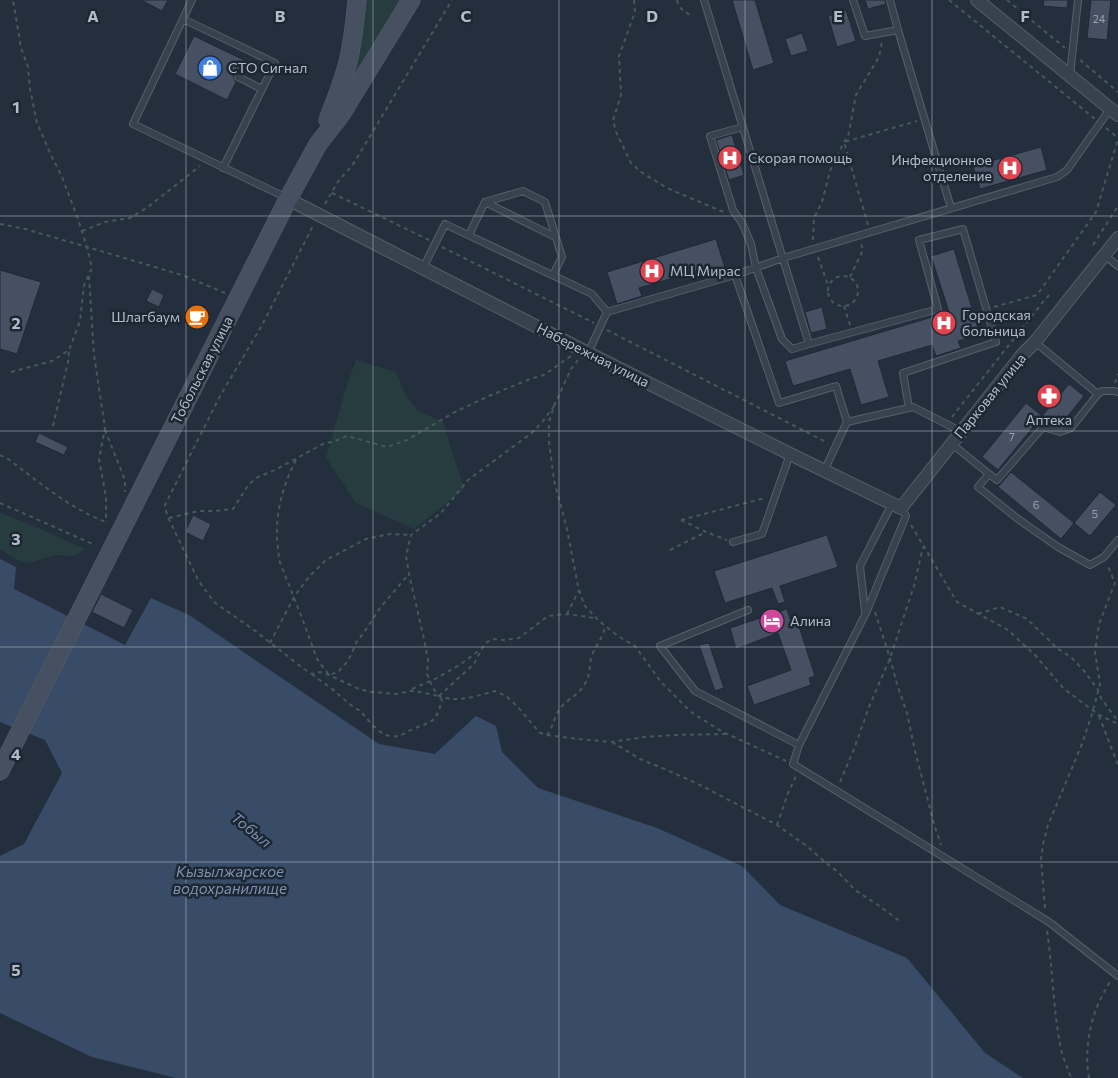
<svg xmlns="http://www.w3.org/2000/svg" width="1118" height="1078" viewBox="0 0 1118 1078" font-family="Commissioner,sans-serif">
<rect width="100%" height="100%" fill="#242f3e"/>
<!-- green -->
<path fill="#263c3f" d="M363,0H406L342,100Z
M356,360L396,372L404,392L418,411L443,422L464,489L414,529L356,503L326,458L345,391Z
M0,513C29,523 57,537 85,549L74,556L55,555L29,563L15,559L0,549Z"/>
<!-- water -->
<path fill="#394c67" d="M0,559L16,567L14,589L125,645L151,598L189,615L379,744L435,754L476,716L496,726L502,752L538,788L657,828L742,866L780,905L907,958L985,1053L1023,1078H176L92,1057L0,1013V856L24,844L62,773L45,740L0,722Z"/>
<!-- building -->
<path fill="#455162" stroke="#1f2835" d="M141,0H168L162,11Z
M732,0H755L774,63L753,70Z
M865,0H885L886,4L868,9Z
M1044,0H1068L1067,8L1043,6Z
M1091,0H1111L1107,40L1087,38Z
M846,10L856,41L837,47L828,16Z
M802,33L808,51L791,56L785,39Z
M194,36L246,61L240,73H236L233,75L234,79L236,82L227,100L175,74Z
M732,135L744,175L729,180L716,140Z
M1041,147L1047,170L980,189L973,166Z
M716,239L726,271L702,278L700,270L639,288L642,296L617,304L607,272Z
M954,249L980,335L958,341L961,348L936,356L932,345L878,361L889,397L861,405L850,369L793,386L785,361L949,312L931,256Z
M0,270L41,282L17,354L0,349Z
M152,289L164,295L159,307L146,301Z
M194,304L209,311L201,329L185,322Z
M822,307L827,329L811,333L805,312Z
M1069,384L1084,396L1059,427L1054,425L1042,416Z
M1026,403L1042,416L998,470L982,457Z
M39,433L68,447L64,455L35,442Z
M1011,472L1074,523L1061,539L998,487Z
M1100,492L1116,505L1090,536L1074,523Z
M193,515L211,524L203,541L185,532Z
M827,535L838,567L780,586L785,602L778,604L772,588L725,603L714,571Z
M101,594L133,610L124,628L92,612Z
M787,609L791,622L797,620L815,676L809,678L811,685L754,705L747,686L791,670L778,633L736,649L730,628Z
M709,643L724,688L715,691L699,645Z"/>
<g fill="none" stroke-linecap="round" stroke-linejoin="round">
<defs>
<path id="lane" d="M192,0L133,124L287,198
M704,0L809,344L792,349L782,339L756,268L751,244L742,223L733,210L710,136L743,127
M853,0L865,36L898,30L951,208
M890,0L898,30
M183,19L275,63L223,168
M1070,75L1078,0
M238,77L262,89
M485,202L555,237
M469,235L485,202L523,191L545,202L562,257L553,275
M1104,255L1118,266
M423,268L445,224L592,294L607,312
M735,275L779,403L836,386L847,422
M1035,342L1098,394L1102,391H1114L1118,392
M809,344L938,309L919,240L963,229L996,342L903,373L909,408
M588,353L607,312L735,275L783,258L1057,177L1067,170L1110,109
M952,444L989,474L978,487L1018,519L1058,547L1090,565L1104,557L1118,540
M824,471L847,422L913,407L962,432
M989,474L997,480L1043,427L1060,432L1071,428L1098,394
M733,542L762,534L790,454
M748,610L660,646L695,691L799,745L866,613L906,516L901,508
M865,612L860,566L892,504
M799,745L793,764L1049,922L1118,976"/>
<path id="street" d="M977,0L1118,115
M288,199L588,353L790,454L901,508L1022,355L1035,342L1118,238"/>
<path id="secondary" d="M328,120C335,101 343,82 348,62C353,41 355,21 357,0
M0,771L288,199L318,144L340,116L411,0"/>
</defs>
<!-- lane casing -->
<use href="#lane" stroke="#565f6c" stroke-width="8"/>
<!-- street casing -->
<use href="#street" stroke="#565f6c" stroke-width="14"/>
<!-- secondary casing -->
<use href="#secondary" stroke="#565f6c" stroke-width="19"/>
<!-- path -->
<path stroke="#44595c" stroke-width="2" stroke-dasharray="4 4" stroke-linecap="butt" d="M634,0L635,12L619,56L621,95L613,120L616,132L631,163L641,172L667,188L721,211L724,212
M677,0C678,8 684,11 690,15
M949,0L1095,119
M1007,0L1065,48
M1080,60L1118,92
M1106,128L1118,138
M332,193L429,240
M325,204L339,180L352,166L452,0
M0,224L25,229L87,247L78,219L62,177L51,155L37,123L30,89L28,67L21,48L13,0
M868,225L844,142L917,121
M82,231L105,222L130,218L148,207L200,166
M813,240L814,218L822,202L830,171L844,142L848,137L856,95L879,57L882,42
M1093,245L1118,206
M442,247L594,323
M818,257L828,285
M828 291a15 15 0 1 1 30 0a15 15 0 1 1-30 0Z
M89,276L94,355L105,428L99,459L106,497V522
M850,277L863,250L861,243
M844,306L850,325
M994,307L1037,295L1096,212L1118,139
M607,330L828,443
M578,360L571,369L554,406L549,422V442L554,480L567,529L578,586L584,605L599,621L618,636L635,646L661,682L691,712L721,731L786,761
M11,372L52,361L69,350L80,321L84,285L92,268L87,247L182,275L225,293
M1115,383L1118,374
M554,406L543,421L533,432L468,480L441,513L411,535L406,556L409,574L424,639L428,660L427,674L433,688L439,696L450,699H460L473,697L495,691L506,696L517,706L540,733L547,735C553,727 554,718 559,710C564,701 576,697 582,688C592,675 588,668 592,655C596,644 603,639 605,626
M952,417L1046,298L1052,293
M53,426L68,362L69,350
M105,430L125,480V492
M0,455L8,459C39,482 69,508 106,522
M296,460C284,483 276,510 277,536C277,544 279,552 279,560L302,618L317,659L329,675L338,672L347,662L351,655L356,643L367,628L380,608L408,575
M0,503L95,545
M169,518L198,511H215L233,509L249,484L258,477L275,470L323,444L335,441L347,436L387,447L407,440L455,412L489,396L530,379L544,375L571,356
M681,520L765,498
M681,520L706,532L727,540
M911,525L957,602L1008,630L1036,656L1063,688L1099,715L1118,724
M670,550L706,532
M875,612L890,658L897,684L907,713L915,751L934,824L941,845
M567,614L579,590
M978,614L1000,607L1027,619L1058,649L1071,657L1085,672L1098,690L1101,698L1114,716L1118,720
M270,643L294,597L308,578L326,560L366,539L390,534L411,535
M312,674C320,681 331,687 339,695C342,697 345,700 348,703C353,707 359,709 363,714C370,722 379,734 390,736C401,738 405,732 415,728C434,721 436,722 442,700L439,696L414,691H410L397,694L371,692L359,689L329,675L320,672L312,674L304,669L254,630L214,602L198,580L167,515L165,505L220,396L261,327L314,224
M412,689L435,679L461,664L481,649
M439,696L474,664L485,643L494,639L502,640L519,638L548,616L567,614L595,618
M1099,716L1118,765
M547,735L578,739L612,742L644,737L674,735L726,734
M612,742L640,759L667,770L698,784L777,825L808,847L826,863L838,872L855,890L878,905L901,922
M840,782L854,749L869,707L890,658L914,586L923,547
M777,825L788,793L796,776
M1045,908L1041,859L1043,844L1048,825L1082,744L1093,711L1100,684L1095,652L1099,624L1115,583L1107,564
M1047,931C1053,970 1053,1010 1061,1049C1063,1059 1068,1068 1071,1078
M1089,1078C1085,1056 1088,1033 1095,1012C1099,1001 1105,990 1111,980"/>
<!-- lane -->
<use href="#lane" stroke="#38414e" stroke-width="6"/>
<!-- street -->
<use href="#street" stroke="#38414e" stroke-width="12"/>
<!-- secondary -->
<use href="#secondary" stroke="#465061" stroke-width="18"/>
</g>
<!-- grid -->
<path fill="none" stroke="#b4bcc9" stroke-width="1" stroke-opacity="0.55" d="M186,0V1078M373,0V1078M559,0V1078M745,0V1078M932,0V1078M0,216H1118M0,431H1118M0,647H1118M0,862H1118"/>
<!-- icons -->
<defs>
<symbol id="shop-disc" viewBox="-11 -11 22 22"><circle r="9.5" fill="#3f7fe0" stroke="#1d2633"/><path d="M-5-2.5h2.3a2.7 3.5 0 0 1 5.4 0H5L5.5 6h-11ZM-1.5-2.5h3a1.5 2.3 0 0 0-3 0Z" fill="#fff"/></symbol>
<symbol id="hospital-disc" viewBox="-11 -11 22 22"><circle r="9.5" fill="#e0444e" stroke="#1d2633"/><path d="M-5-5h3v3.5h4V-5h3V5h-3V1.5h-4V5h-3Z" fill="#fff"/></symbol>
<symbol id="cafe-disc" viewBox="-11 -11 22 22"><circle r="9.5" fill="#e8710a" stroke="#1d2633"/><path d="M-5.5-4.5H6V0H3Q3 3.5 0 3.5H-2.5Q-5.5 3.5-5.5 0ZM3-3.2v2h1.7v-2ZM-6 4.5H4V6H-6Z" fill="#fff"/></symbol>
<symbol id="pharmacy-disc" viewBox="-11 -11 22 22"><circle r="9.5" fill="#e0444e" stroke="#1d2633"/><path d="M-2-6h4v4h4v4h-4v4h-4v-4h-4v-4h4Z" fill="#fff"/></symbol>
<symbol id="hotel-disc" viewBox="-11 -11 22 22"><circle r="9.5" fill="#d1479c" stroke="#1d2633"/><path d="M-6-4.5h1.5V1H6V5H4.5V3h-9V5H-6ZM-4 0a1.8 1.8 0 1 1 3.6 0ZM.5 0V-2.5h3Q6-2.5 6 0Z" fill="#fff"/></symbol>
</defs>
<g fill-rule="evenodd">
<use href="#shop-disc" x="196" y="54" width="28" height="28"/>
<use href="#hospital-disc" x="716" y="144" width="28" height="28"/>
<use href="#hospital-disc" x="996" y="154" width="28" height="28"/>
<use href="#hospital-disc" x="638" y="257" width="28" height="28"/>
<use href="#cafe-disc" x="183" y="303" width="28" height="28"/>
<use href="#hospital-disc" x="930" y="309" width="28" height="28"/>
<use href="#pharmacy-disc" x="1035" y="382" width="28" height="28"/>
<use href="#hotel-disc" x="758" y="607" width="28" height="28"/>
</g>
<g text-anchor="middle" stroke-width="5" stroke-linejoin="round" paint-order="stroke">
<!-- number labels -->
<g font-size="11" fill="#98a1af">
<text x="1099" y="23">24</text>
<text x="1012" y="441">7</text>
<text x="1036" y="509">6</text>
<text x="1095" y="518">5</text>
</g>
<!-- poi labels -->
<g font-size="14" fill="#b4bcc9" stroke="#1d2633" text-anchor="start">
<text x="228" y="73">СТО Сигнал</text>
<text x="748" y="163">Скорая помощь</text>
<text x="992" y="165" text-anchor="end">Инфекционное<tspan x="992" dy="16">отделение</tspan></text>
<text x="670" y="276">МЦ Мирас</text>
<text x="962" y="320">Городская<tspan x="962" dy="16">больница</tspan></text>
<text x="180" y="322" text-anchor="end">Шлагбаум</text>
<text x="1049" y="425" text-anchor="middle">Аптека</text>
<text x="790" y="626">Алина</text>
</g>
<!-- street labels -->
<g font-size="14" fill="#b4bcc9" stroke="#1d2633">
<text transform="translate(593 355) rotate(27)" y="5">Набережная улица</text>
<text transform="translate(202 370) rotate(-63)" y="5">Тобольская улица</text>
<text transform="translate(990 396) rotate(-51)" y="5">Парковая улица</text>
</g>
<!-- water labels -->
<g font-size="15" font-style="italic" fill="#7c92b1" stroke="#1d2633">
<text transform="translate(251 830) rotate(39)" y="5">Тобыл</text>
<text x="230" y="877">Кызылжарское<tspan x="230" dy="17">водохранилище</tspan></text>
</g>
</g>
<g font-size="16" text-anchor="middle" font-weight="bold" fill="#b4bcc9" stroke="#1d2633" stroke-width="5" stroke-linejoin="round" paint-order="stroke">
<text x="93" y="22">A</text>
<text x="280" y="22">B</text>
<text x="466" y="22">C</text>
<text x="652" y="22">D</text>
<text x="838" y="22">E</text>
<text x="1025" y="22">F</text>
<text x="16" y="113">1</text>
<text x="16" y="329">2</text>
<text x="16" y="545">3</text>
<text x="16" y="760">4</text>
<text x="16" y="976">5</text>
</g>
</svg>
